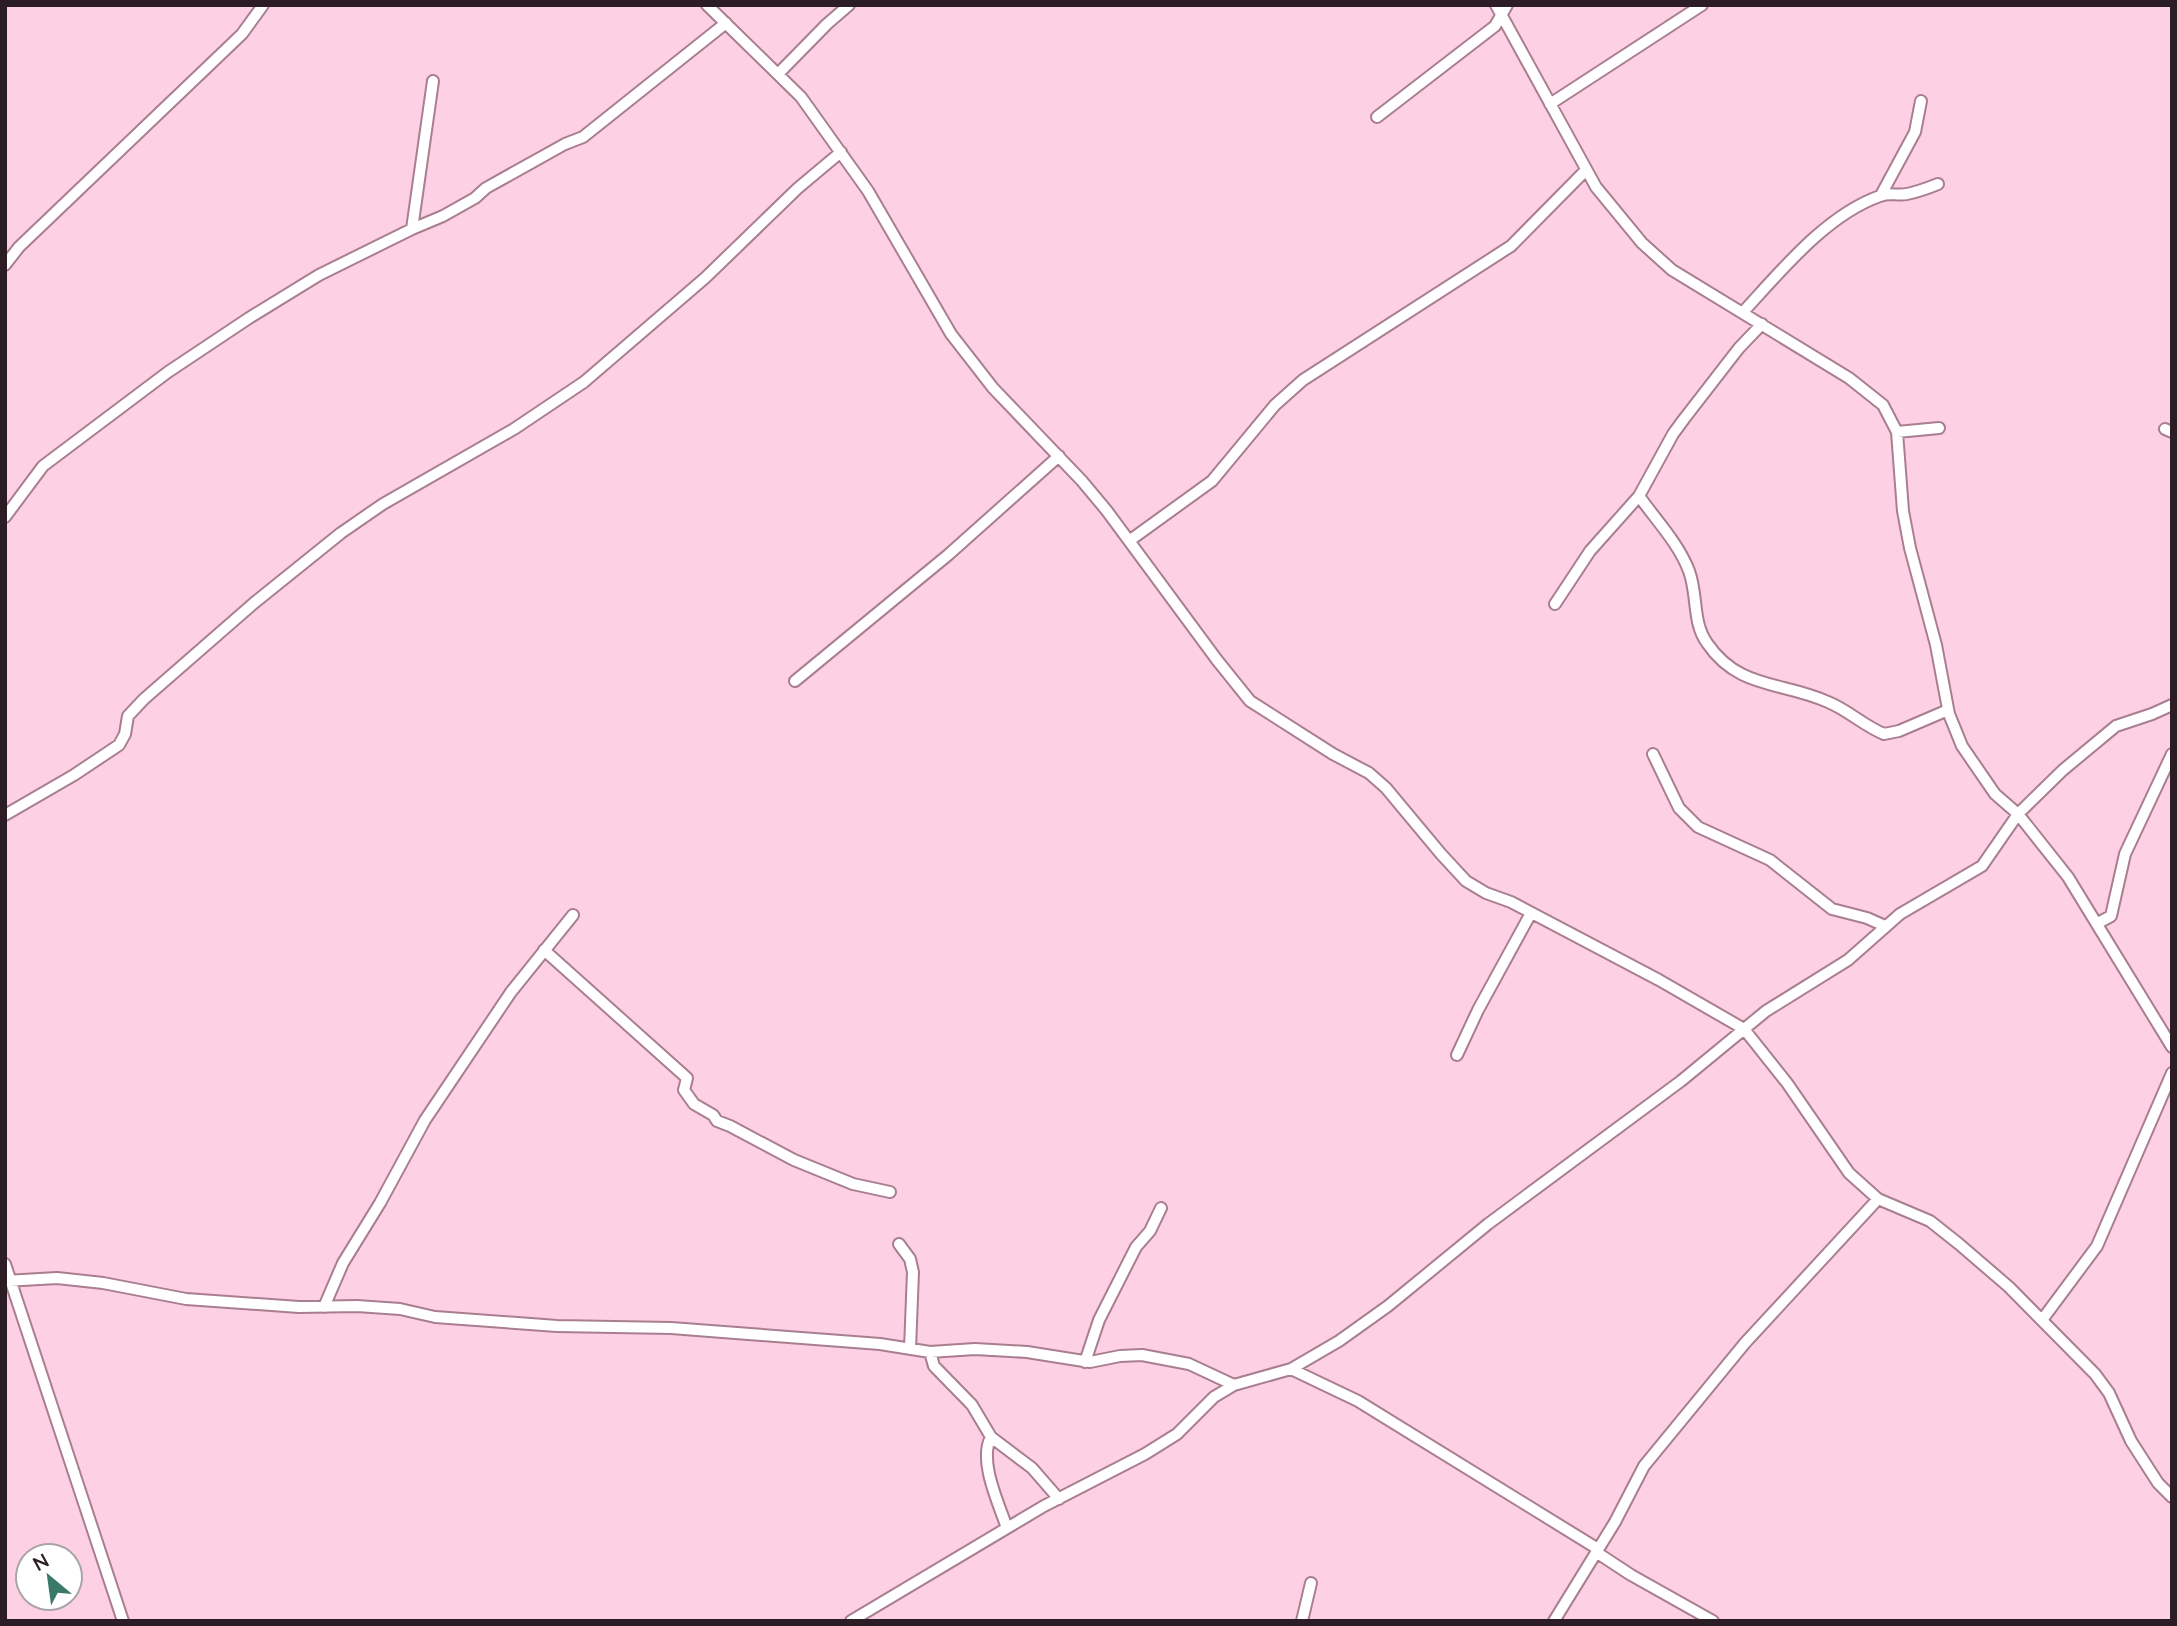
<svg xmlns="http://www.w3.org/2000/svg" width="2177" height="1626" viewBox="0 0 2177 1626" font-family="Lato,sans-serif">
<rect width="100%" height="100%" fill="#fed0e3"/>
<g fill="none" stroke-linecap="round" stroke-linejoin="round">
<defs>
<path id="minor" d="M707,5L801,97L868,191L951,334L993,388L1082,481L1107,511L1217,660L1250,701L1333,754L1369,773L1386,788L1441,854L1466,881L1486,893L1511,902L1659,980L1744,1029L1787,1083L1849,1173L1878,1199L1930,1221L1959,1244L2009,1287L2095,1374L2109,1393L2131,1441L2158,1483L2172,1497
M1496,5L1596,187L1642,243L1672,270L1849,378L1883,405L1897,432L1903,511L1910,548L1936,645L1949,714L1962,746L1995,794L2018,814L2068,877L2172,1047
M778,74L827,24L849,5
M1550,104L1702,5
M1377,117L1495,26L1507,5
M1881,195L1915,132L1921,101
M412,229L433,81
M5,265L19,247L242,34L263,5
M1743,312C1781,271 1826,215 1880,196C1890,192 1897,196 1907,194C1917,192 1928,188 1938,184
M2165,429L2172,432
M1897,432L1939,428
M1639,496C1656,520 1679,544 1689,571C1698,595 1692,622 1707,643C1739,690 1782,681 1828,702C1848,710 1864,726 1884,734L1899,731L1948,710
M5,517L43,466L168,372L249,318L319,275L412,229L443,216L475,198L486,188L565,144L583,137L726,23
M1129,541L1212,481L1275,405L1303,380L1511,246L1586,170
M1555,604L1590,551L1639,496L1673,434L1684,419L1739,348L1762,324
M795,681L948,555L1059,456
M1653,754L1679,808L1698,827L1770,860L1832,909L1867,918L1885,926
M5,815L74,775L119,745L125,734L128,716L144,699L254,603L341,533L383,504L514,429L584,382L705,278L798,188L841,152
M2098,923L2111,916L2125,854L2172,754
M544,950L687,1078L684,1090L694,1104L713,1115L717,1121L730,1126L794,1160L853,1184L890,1192
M1457,1055L1478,1010L1531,913
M899,1244L910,1259L913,1272L910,1349
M5,1264L123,1621
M5,1281L57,1278L103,1283L186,1299L299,1307L357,1306L400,1309L435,1317L557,1326L671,1328L880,1344L930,1352L975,1349L1027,1352L1090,1362L1120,1356L1142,1355L1189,1364L1234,1385
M324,1307L343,1263L380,1203L425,1120L511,992L573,915
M2042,1320L2097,1246L2172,1073
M930,1352L934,1366L972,1405L991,1437L1032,1468L1059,1499
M1085,1362L1099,1320L1136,1247L1150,1231L1161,1208
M1291,1369L1358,1401L1598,1549
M991,1437C978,1461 999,1504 1007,1528
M1596,1552L1631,1575L1713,1621
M851,1621L1044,1506L1145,1454L1177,1434L1214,1397L1234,1385L1291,1369L1339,1341L1388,1306L1488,1224L1681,1081L1766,1011L1848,960L1900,914L1982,866L2018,814L2063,770L2116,726L2152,714L2172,705
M1302,1621L1311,1583
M1554,1621L1615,1522L1644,1466L1745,1343L1878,1199"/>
</defs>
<!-- minor casing -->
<use href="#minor" stroke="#a87e90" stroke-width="14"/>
<!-- minor -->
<use href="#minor" stroke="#fff" stroke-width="10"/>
</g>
<!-- border -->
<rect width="2177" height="1626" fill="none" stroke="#2c1c23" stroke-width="14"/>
<!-- north arrow -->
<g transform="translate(49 1577) rotate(331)"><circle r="33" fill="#ffffff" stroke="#aba4a7" stroke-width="2"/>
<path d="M0-5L12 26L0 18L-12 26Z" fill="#3a7967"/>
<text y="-10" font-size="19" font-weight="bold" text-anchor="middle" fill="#2c1c23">N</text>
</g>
</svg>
